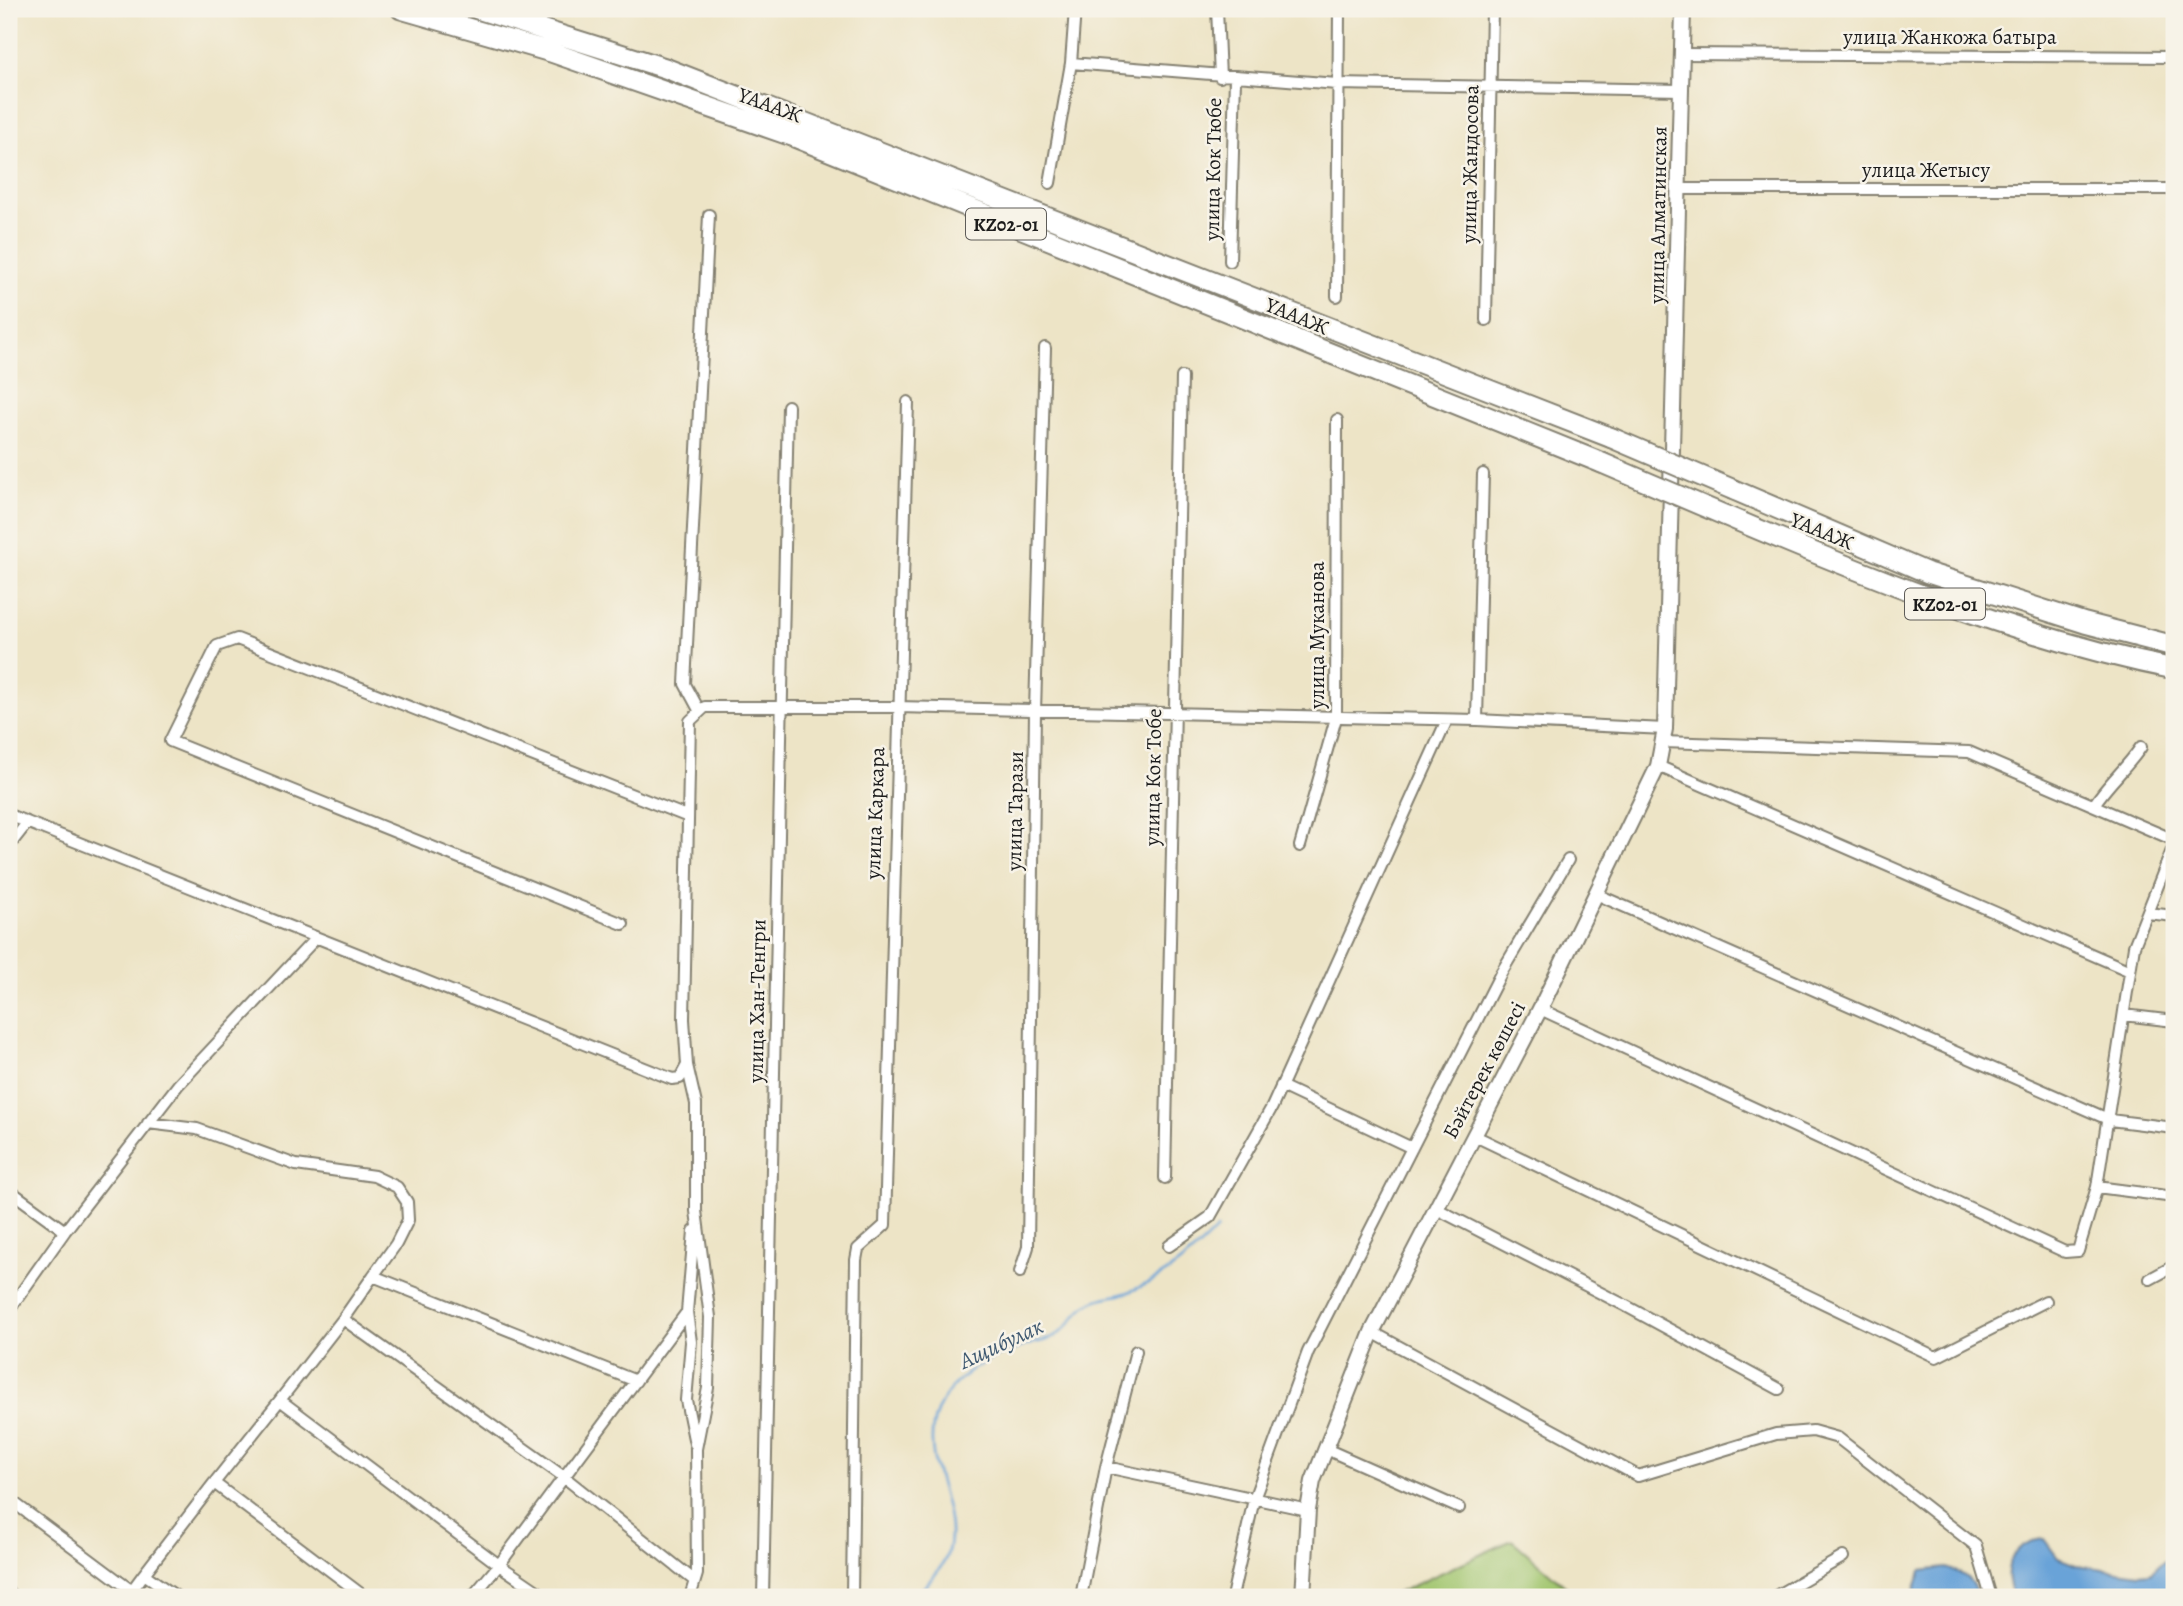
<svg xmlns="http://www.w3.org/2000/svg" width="2183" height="1606" viewBox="0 0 2183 1606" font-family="Alegreya,serif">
<rect width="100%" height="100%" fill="#f7f3e8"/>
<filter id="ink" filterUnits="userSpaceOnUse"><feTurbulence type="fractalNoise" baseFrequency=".0143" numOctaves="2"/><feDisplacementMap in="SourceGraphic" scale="14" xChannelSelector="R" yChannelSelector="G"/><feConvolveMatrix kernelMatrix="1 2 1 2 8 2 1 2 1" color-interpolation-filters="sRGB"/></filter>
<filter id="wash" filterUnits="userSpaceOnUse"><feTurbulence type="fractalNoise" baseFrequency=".00686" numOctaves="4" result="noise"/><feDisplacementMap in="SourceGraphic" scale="28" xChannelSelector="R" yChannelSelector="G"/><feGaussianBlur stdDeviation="1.57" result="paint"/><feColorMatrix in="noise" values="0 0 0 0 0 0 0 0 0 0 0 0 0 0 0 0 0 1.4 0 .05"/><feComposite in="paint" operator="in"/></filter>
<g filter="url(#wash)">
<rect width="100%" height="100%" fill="#ede4c6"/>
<!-- green -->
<path fill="#a2c66f" stroke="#5f7146" stroke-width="2" d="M1512,1540L1567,1588V1597H1389Z"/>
<!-- water -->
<path fill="#69a3d8" stroke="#42607a" stroke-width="2" d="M2044,1539L2058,1558L2076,1565L2139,1574L2150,1573L2174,1554V1597H2013C2000,1569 2012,1542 2044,1539Z
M1946,1568C1963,1573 1974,1579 1977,1597H1912L1921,1571Z"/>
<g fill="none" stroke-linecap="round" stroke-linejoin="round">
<!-- stream -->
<path stroke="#69a3d8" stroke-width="2.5" d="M915,1597C925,1585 942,1570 947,1555C964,1499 904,1450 949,1391C970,1364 1000,1355 1031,1344C1039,1341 1049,1341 1056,1336C1068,1328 1075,1314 1086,1306C1101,1295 1116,1298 1131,1291C1166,1277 1192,1255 1217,1229"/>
</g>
</g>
<g filter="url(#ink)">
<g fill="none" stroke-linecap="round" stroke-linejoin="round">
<defs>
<path id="street" d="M1217,9L1220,77
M1683,54L2174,57
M1071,63L1337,84L1682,90
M1050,183L1071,63L1075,9
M1679,189H2174
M1230,261L1235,78
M1337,296L1339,9
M1486,320L1492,9
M699,710L685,684L709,215
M1477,720L1483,474
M1662,742L1969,752L2174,840
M1658,766L2130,971
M2094,805C2108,783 2127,768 2141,747
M9,815L672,1079L680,1078L687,1065L684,1019L690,721L705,707H897L1477,720L1665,729
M9,846L27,823
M1300,846L1336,718L1337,420
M1596,894L2110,1120L2174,1128
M2148,913L2174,916
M623,924L170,741L217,646L237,639L686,816
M1540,1009L2065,1252L2078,1251L2097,1187L2174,1197
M2124,1015L2174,1021
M687,1065L696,1104V1211L710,1317L708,1388L696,1449L697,1574L690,1597
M1281,1086L1412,1148
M148,1123L197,1129L296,1165L374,1176L397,1187L407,1202L408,1220L396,1244L373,1276
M1473,1135L1936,1357L2046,1301
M1165,1178L1182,377
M2097,1187L2134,946L2174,845
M9,1190L65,1231
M1437,1209L1626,1306L1779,1389
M694,1231L687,1312L691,1342L686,1400L695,1444
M1169,1246L1210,1217L1272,1107L1447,720
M1020,1272L1028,1247L1035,712L1045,348
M2150,1279L2174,1266
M9,1310L65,1231L178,1085L315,939
M343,1319L280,1400L499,1565L564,1477L695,1581
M1372,1332L1638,1476L1776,1434L1813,1431L1838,1438L1976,1546L1991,1597
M636,1381L373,1276L343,1319L564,1477L687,1312
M280,1400L214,1483L365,1597
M1326,1449L1459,1508
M1106,1467L1308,1510
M9,1499L132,1591
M9,1593L14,1597
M127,1597L144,1574
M177,1597L144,1574L214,1483
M472,1597L499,1565L546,1597
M763,1597L788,406
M852,1597L856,1260L858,1249L885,1225L908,402
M1081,1597L1106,1467L1136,1351
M1232,1597L1254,1499L1308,1352L1501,973L1568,860
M1774,1597L1843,1557"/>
<path id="secondary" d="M1303,1597L1308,1510L1313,1481L1372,1332L1540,1009L1658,766L1665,729L1683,9"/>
<path id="highway" d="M401,9L551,52L792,136L1602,463
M477,9L665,68L1612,438
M1734,490L1928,573L2085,623L2174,646
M1724,515C1870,577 2018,638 2174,669"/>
</defs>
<!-- street casing -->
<use href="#street" stroke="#848071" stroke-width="14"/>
<!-- secondary casing -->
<use href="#secondary" stroke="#848071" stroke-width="18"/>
<!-- highway casing -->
<use href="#highway" stroke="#848071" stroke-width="23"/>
<!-- street -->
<use href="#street" stroke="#fff" stroke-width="10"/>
<!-- secondary -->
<use href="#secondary" stroke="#fff" stroke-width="14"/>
<!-- highway -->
<use href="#highway" stroke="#fff" stroke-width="19"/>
<defs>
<path id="highway-bridge" d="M1612,438L1734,490
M1602,463L1724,515"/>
</defs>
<!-- highway-bridge casing -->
<use href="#highway-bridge" stroke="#848071" stroke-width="23" stroke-linecap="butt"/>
<!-- highway-bridge -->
<use href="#highway-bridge" stroke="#fff" stroke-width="19"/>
</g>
</g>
<g text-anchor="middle" stroke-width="5" stroke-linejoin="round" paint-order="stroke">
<!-- shield labels -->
<g fill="#f7f3e8" stroke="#5e5c59" stroke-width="2">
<rect x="966" y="208.5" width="80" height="31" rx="5"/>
<rect x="1905" y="588.5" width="80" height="31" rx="5"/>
</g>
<g font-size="19" font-weight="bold" fill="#1c1c1c">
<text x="1006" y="231">KZ02-01</text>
<text x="1945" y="611">KZ02-01</text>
</g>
<!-- street labels -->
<g font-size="21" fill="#1c1c1c" stroke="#f7f3e8">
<text x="1950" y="44">улица Жанкожа батыра</text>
<text transform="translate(770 105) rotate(20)" y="7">ҮАААЖ</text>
<text transform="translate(1470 164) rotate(-89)" y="7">улица Жандосова</text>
<text transform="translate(1213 169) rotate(-89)" y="7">улица Кок Тюбе</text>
<text x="1926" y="177">улица Жетысу</text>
<text transform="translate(1658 215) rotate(-89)" y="7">улица Алматинская</text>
<text transform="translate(1297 316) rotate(22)" y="7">ҮАААЖ</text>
<text transform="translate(1822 531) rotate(22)" y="7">ҮАААЖ</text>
<text transform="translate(1317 635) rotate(-90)" y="7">улица Муканова</text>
<text transform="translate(1153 777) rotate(-89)" y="7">улица Кок Тобе</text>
<text transform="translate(1015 811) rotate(-89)" y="7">улица Тарази</text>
<text transform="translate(875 813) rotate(-88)" y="7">улица Каркара</text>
<text transform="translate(757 1001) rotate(-89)" y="7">улица Хан-Тенгри</text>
<text transform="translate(1484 1070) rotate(-62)" y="7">Бәйтерек көшесі</text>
</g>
<!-- water labels -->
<g font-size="23" font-style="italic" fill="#3f5971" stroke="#f7f3e8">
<text transform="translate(1001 1343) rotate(-25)" y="8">Ащибулак</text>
</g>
</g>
<!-- margin -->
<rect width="2183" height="1606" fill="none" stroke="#f7f3e8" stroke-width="35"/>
</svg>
